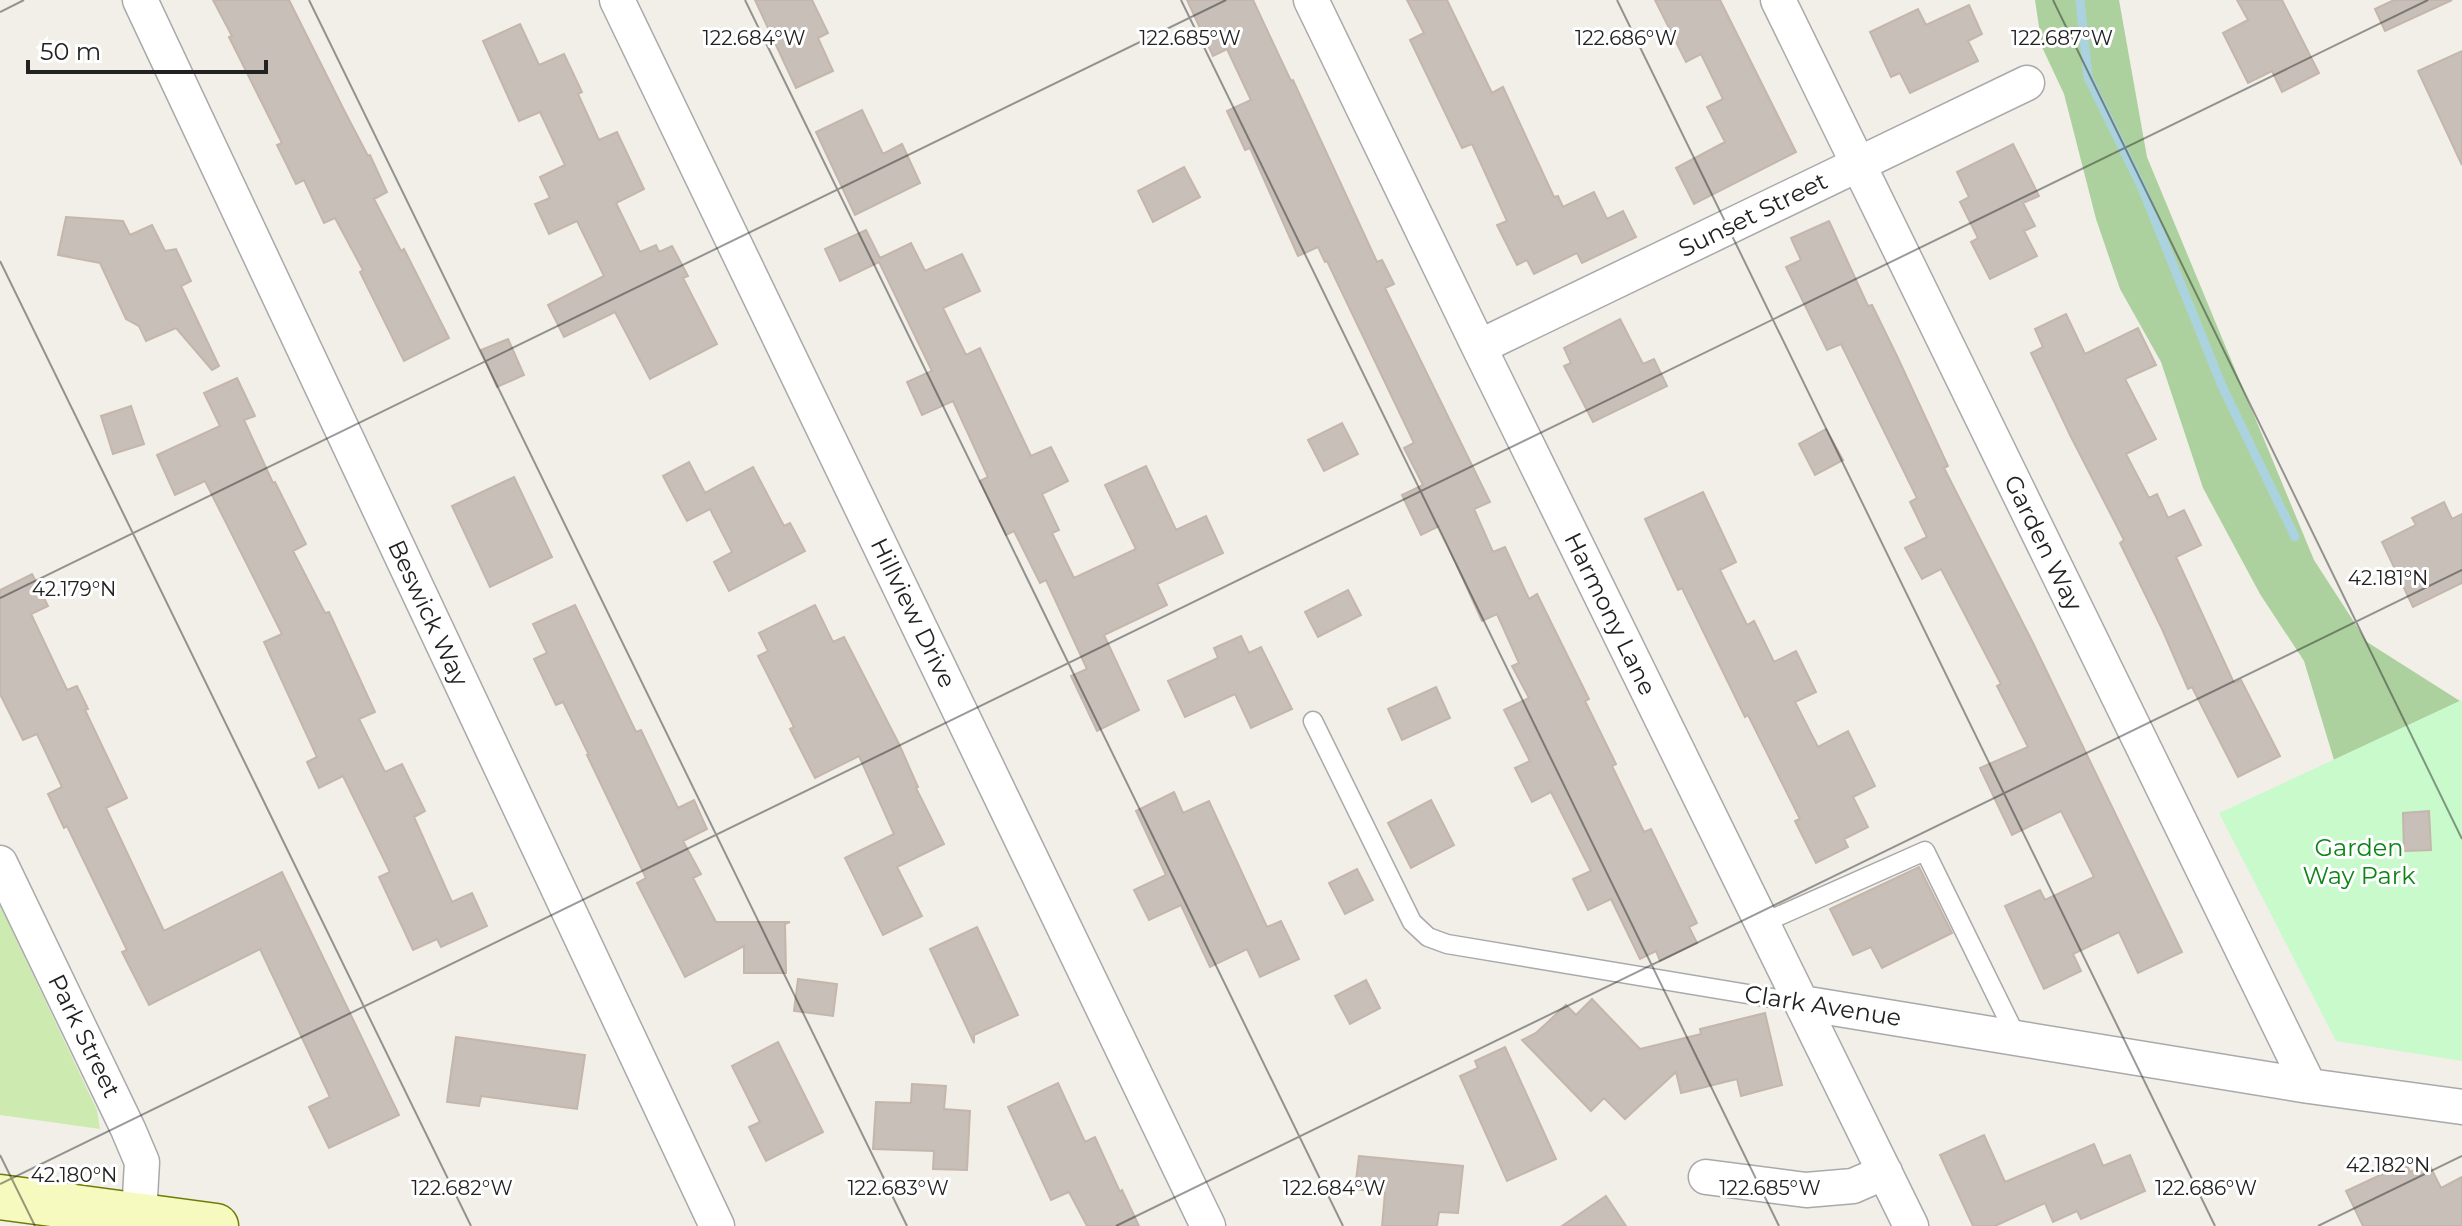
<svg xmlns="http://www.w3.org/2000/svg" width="2462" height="1226" viewBox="0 0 2462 1226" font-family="Montserrat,sans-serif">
<rect width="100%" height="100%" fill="#f2efe9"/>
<!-- grass -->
<path fill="#cdebb0" d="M0,905L97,1110L100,1129L0,1115Z"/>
<!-- forest -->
<path fill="#add19e" d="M2035,0H2119L2147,157L2314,560L2367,642L2460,701L2334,760L2304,661L2260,594L2203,488L2161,362L2120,289L2096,219L2064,94L2042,47Z"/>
<!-- park -->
<path fill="#c8facc" d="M2462,700V1061L2336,1041L2219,813Z"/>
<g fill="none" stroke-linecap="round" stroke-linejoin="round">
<!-- stream -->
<path stroke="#aad3df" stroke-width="9" d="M2080,0L2088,77L2142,188L2222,386L2295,537"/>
</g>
<!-- building -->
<path fill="#c7bfb8" stroke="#c4b6ab" stroke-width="2" d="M213,0H289L345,112L368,156L370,155L387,192L374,199L401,251L404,249L449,338L404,361L360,272L363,270L335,218L324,223L304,180L296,184L277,145L282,143L229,37L232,36Z
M755,0H812L828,33L818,38L833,71L796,88Z
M1187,0H1253L1291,81L1293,80L1377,262L1382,260L1394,284L1385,288L1490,502L1474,509L1493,552L1505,547L1529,599L1537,594L1589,699L1585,701L1616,764L1612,766L1644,832L1651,829L1697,923L1689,927L1697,943L1660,961L1656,951L1640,959L1611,899L1588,910L1573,879L1591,871L1551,792L1532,802L1515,768L1530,761L1504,710L1529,698L1512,666L1519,663L1497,614L1482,621L1439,526L1421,535L1402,495L1423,485L1404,448L1414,443L1327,261L1325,262L1318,247L1298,256L1250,148L1245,150L1227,111L1251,100L1227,49L1213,56Z
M1407,0H1447L1492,93L1503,87L1554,197L1558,196L1563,207L1594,192L1607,219L1623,211L1636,237L1582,263L1577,253L1534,274L1527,260L1517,265L1497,225L1507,221L1472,144L1462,148L1410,40L1424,33Z
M1655,0H1720L1796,152L1694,204L1676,168L1725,142L1707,107L1723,99L1701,54L1686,62Z
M2237,0H2282L2319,73L2282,92L2272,71L2248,83L2223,33L2248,20Z
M2394,0H2452L2385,31L2375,9Z
M1969,5L1982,34L1968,41L1978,61L1910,93L1900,73L1891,77L1870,32L1918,9L1926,25Z
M520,24L539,65L564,54L582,92L578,94L599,140L617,132L644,189L616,203L640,252L656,245L659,252L672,246L688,276L683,278L717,344L650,379L615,312L564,337L548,305L604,276L577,221L549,234L535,204L550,198L540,177L565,165L540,112L519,121L483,41Z
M2462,51V165L2418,71Z
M862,110L883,154L902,144L920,183L855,215L816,132Z
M2013,144L2039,196L2023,203L2035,226L2024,231L2037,256L1990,279L1971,242L1978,238L1960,202L1969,197L1957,172Z
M1184,167L1200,197L1153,222L1138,191Z
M66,217L123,221L130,235L152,225L165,251L176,249L191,281L181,286L219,366L212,370L176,328L146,341L139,326L126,319L100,263L58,255Z
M1829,221L1868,306L1872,305L1897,356L1948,466L1944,468L2033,643L2182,952L2138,973L2119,932L2073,954L2081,971L2044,989L2005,906L2040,890L2045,900L2094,877L2061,811L2012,835L1980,768L2028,747L1997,686L2001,684L1941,569L1922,579L1905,548L1927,537L1910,502L1917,498L1841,344L1827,350L1786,267L1801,260L1791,238Z
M866,230L880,258L911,243L925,271L962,254L980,291L943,308L966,355L980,348L1031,456L1051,447L1068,481L1042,494L1059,530L1052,533L1074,578L1136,549L1105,485L1146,466L1176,530L1206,516L1223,553L1157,584L1167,605L1104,635L1139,710L1097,731L1071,676L1087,669L1046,580L1040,583L1014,531L1006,535L980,481L988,477L953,401L922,415L907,382L932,371L879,262L840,281L825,249Z
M2066,314L2085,354L2138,328L2156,365L2125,379L2156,439L2126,454L2149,498L2157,494L2168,518L2184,510L2201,545L2176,557L2234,683L2241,680L2280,756L2238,777L2192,687L2188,689L2162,629L2120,543L2124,540L2071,437L2031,353L2043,347L2035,329Z
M1620,319L1643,364L1654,359L1667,386L1593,422L1564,366L1571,363L1564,348Z
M508,339L524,375L497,387L481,350Z
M237,378L255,416L244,420L273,483L275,482L306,544L293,551L325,613L329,612L375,712L359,719L385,772L402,764L425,811L414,817L452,902L472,893L487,926L441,947L437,939L413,950L379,877L390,872L343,776L319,788L307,762L317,757L264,642L282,634L205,481L175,495L157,455L220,426L204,393Z
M131,406L144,444L113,454L101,416Z
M1342,423L1358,454L1324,471L1308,440Z
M1826,429L1843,460L1815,475L1799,444Z
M689,462L705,493L753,467L784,526L790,523L805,551L729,591L714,562L732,552L710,509L687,521L663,476Z
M514,477L552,557L490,587L452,506Z
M1703,492L1736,562L1720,570L1747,625L1754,621L1774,662L1796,651L1816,692L1795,702L1818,747L1848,731L1875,786L1853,797L1868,827L1844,839L1848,847L1816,863L1795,821L1800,819L1748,715L1745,717L1682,588L1678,590L1645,519Z
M2444,502L2452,519L2462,514V583L2413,607L2382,542L2416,525L2412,518Z
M32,574L48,606L31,614L67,690L77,686L88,709L85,710L127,798L106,808L164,931L282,872L399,1115L329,1148L309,1107L330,1097L260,949L149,1005L122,952L127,950L67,826L64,828L48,794L62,787L37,734L23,740L0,694V590Z
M1348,590L1361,615L1318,637L1305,612Z
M575,605L636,732L641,730L678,808L694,800L707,829L683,841L701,874L693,878L716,922H790L785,924L786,973H744V946L685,977L637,883L646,878L587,755H589L563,702L556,705L534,659L547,653L533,624Z
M815,605L833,642L844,637L899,744L918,787L916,788L944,844L897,867L922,916L883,935L845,858L894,834L859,756L815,778L790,729L794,727L758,656L768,651L759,633Z
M1241,636L1249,653L1261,647L1292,709L1251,728L1235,694L1185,717L1168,681L1218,658L1214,648Z
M1436,687L1450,718L1402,740L1388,709Z
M1174,792L1183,813L1209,801L1267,927L1281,921L1299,959L1260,977L1247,949L1210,967L1181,905L1149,920L1134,890L1166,875L1136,811Z
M1431,800L1454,845L1411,868L1388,823Z
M2429,811L2431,850L2404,851L2403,813Z
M1919,867L1952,933L1882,968L1871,947L1853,955L1830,909Z
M1357,869L1373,900L1345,914L1329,883Z
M977,927L1018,1015L974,1035V1043L930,949Z
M798,979L837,984L833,1016L794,1011Z
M1366,980L1380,1008L1350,1024L1335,996Z
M1592,999L1640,1049L1701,1034L1700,1029L1765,1013L1782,1085L1741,1096L1737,1079L1681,1093L1676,1072L1625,1119L1604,1098L1591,1111L1522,1040L1536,1033L1566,1005L1576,1015Z
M456,1037L585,1055L577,1109L481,1096L479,1106L447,1102Z
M778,1042L823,1132L766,1161L749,1127L760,1122L732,1066Z
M1505,1047L1556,1159L1507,1181L1460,1076L1478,1068L1475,1061Z
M1058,1083L1085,1142L1095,1137L1120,1192L1122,1190L1139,1226H1087L1069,1192L1051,1200L1008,1107Z
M912,1084L946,1086L944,1109L970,1111L967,1170L933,1169L934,1151L873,1149L876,1102L911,1103Z
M1984,1135L2005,1182L2094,1144L2103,1166L2130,1155L2145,1191L2081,1219L2077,1211L2053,1222L2045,1203L1995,1226H1973L1940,1155Z
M1359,1156L1463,1166L1458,1213L1439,1212L1437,1226H1382L1385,1193L1355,1189Z
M2406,1163L2410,1172L2429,1164L2441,1188L2462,1177V1226H2363L2346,1191Z
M1606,1196L1626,1226H1562Z"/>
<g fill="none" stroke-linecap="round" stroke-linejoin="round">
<defs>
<path id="service" d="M1313,721L1412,922L1428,937L1447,944L1802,1003
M1763,923L1925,851L2017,1038"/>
<path id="minor" d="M140,0L717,1226
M617,0L1208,1226
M1311,0L1479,347L1911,1226
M1778,0L2309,1086
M1479,347L2027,83
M0,863L128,1129L142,1162L139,1215
M1802,1003L2309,1086L2462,1107
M1706,1177L1806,1190L1853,1186L1885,1172"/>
<path id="secondary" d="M0,1197L216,1226"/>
</defs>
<!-- service casing -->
<use href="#service" stroke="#a9a9a9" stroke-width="21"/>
<!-- minor casing -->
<use href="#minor" stroke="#a9a9a9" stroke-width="37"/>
<!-- secondary casing -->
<use href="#secondary" stroke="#707d05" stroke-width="47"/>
<!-- service -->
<use href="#service" stroke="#fff" stroke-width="18"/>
<!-- minor -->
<use href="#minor" stroke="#fff" stroke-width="34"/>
<!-- secondary -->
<use href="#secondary" stroke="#f7fabf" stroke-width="44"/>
</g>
<!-- ticks -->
<path fill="none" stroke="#222" stroke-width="2" stroke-opacity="0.45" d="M309,0L907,1226M745,0L1343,1226M1181,0L1779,1226M1617,0L2215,1226M2053,0L2462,839M0,12L24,0M0,261L471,1226M0,598L1226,0M0,1155L35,1226M0,1184L2428,0M1116,1226L2462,570M2318,1226L2462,1156"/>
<g text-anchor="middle" stroke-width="6" stroke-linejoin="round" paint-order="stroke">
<!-- street labels -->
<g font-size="24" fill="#222" stroke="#fff">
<text transform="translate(1753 215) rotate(-26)" y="8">Sunset Street</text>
<text transform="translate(2043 543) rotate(64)" y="8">Garden Way</text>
<text transform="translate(428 613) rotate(65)" y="8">Beswick Way</text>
<text transform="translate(913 613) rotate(64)" y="8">Hillview Drive</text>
<text transform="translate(1610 614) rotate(64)" y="8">Harmony Lane</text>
<text transform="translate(1823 1006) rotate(9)" y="8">Clark Avenue</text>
<text transform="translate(84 1036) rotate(64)" y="8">Park Street</text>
</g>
<!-- park labels -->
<g font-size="24" fill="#0c8416" stroke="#fff">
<text x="2359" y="856">Garden<tspan x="2359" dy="28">Way Park</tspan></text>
</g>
</g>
<g font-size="20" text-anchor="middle" fill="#222" stroke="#fff" stroke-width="6" stroke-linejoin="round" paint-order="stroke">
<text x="754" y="45">122.684°W</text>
<text x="1190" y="45">122.685°W</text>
<text x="1626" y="45">122.686°W</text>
<text x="2062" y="45">122.687°W</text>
<text x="2388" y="585">42.181°N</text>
<text x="74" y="596">42.179°N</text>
<text x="2388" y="1172">42.182°N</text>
<text x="74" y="1182">42.180°N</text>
<text x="462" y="1195">122.682°W</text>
<text x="898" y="1195">122.683°W</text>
<text x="1334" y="1195">122.684°W</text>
<text x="1770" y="1195">122.685°W</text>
<text x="2206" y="1195">122.686°W</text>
</g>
<!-- scale -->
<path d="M28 60v12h238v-12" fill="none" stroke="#222222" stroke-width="4"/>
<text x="40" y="60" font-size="24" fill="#222222" stroke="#ffffff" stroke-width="6" paint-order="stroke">50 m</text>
</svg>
